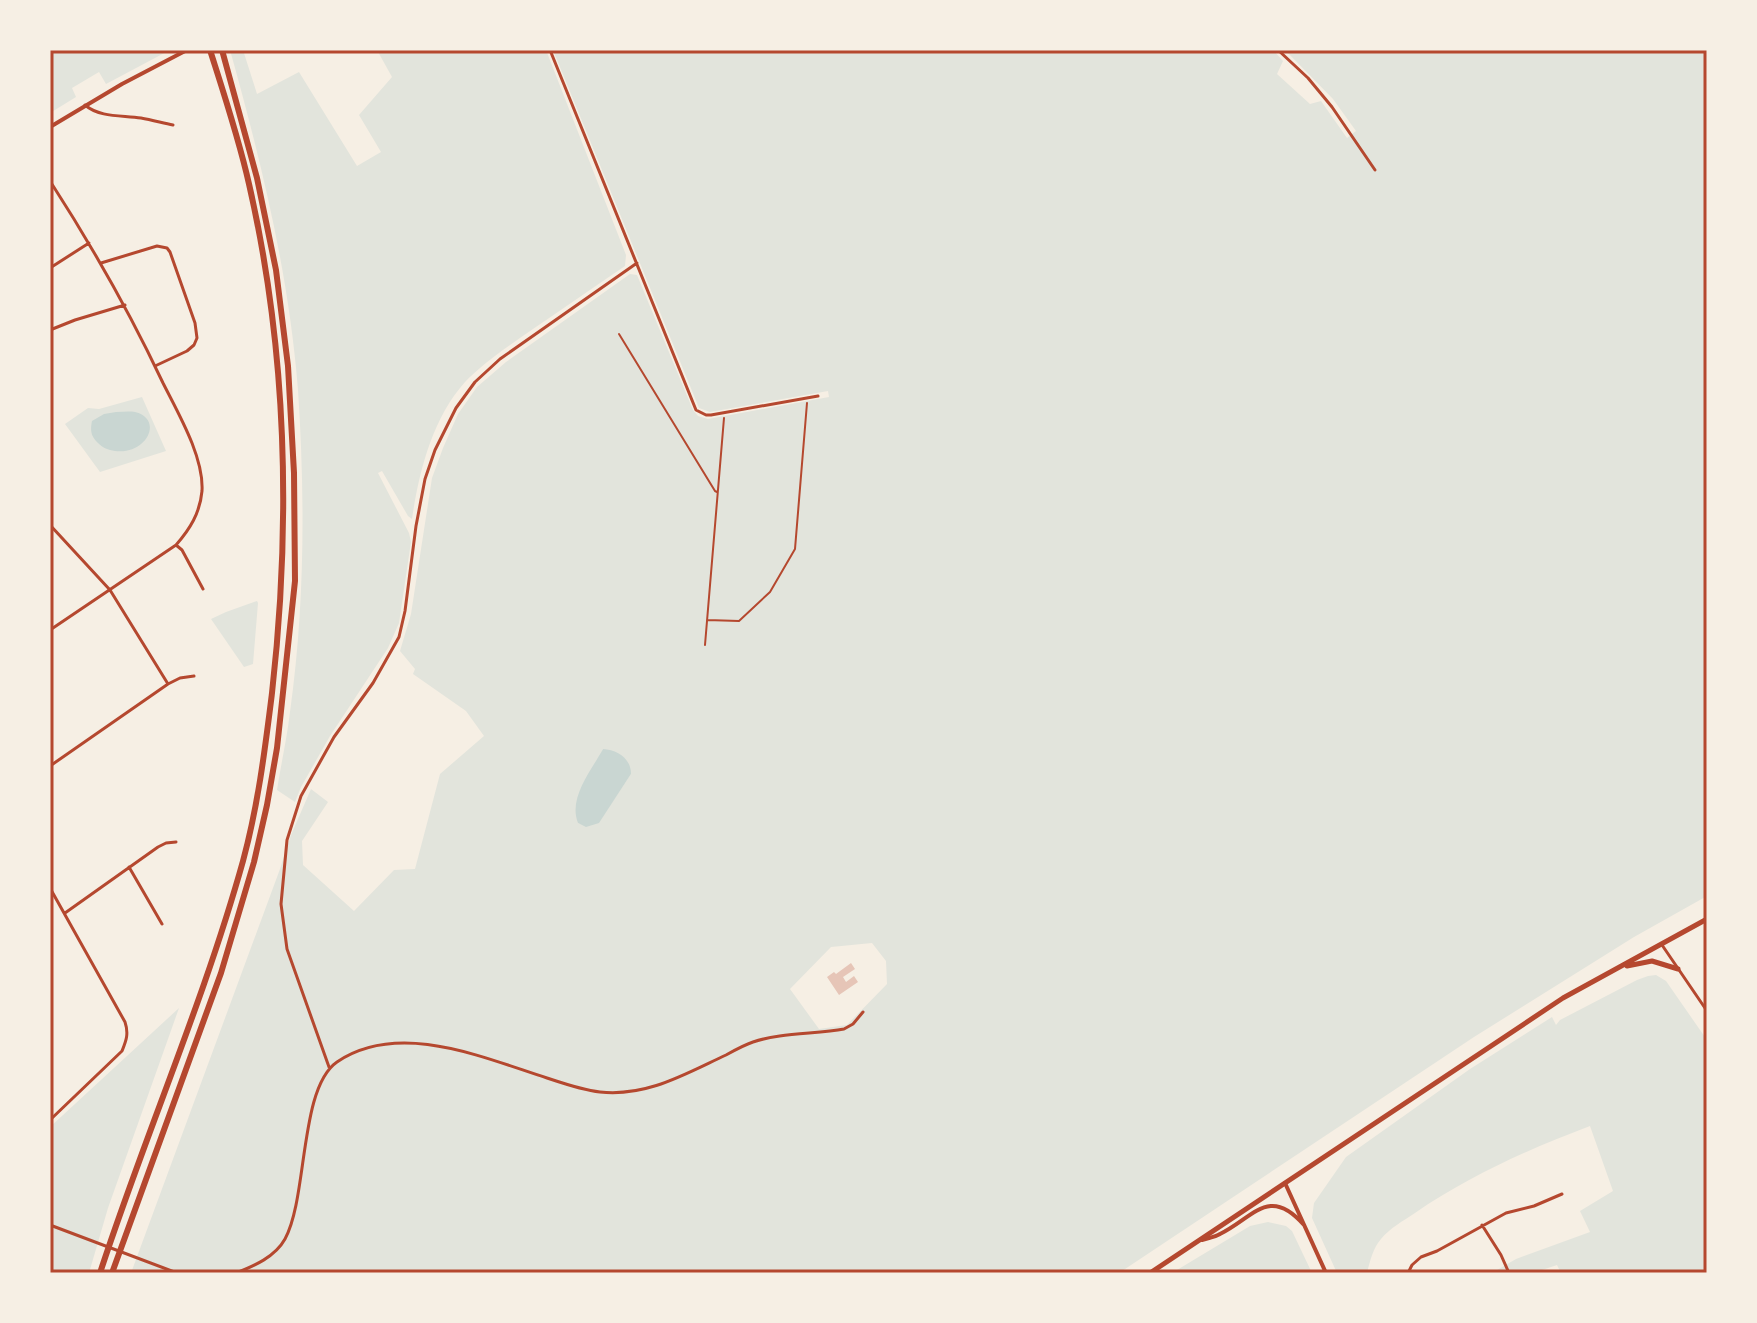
<svg xmlns="http://www.w3.org/2000/svg" width="1757" height="1323" viewBox="0 0 1757 1323" font-family="'Exo 2',sans-serif">
<rect width="100%" height="100%" fill="#f6efe4"/>
<!-- green -->
<path fill="#e2e4dc" fill-rule="evenodd" d="M50,50H170L106,84L99,72L72,88L76,97L50,113Z
M230,50H243L257,94L299,72L357,166L381,152L359,115L392,77L377,50H546L626,255L625,266C594,287 564,308 533,329C510,345 484,362 465,382C432,419 419,472 412,519L408,516L382,471L378,473L409,533L411,542L399,623L388,648L330,736L301,787L295,802L277,790C281,764 287,738 290,712C305,606 305,496 298,390C289,274 261,161 230,50Z
M553,50H1273L1283,61L1277,74L1310,104L1321,101L1347,138L1356,131L1333,99L1285,50H1707V896L1634,937L1474,1037L1119,1273H131L280,869L291,835L311,789L328,802L302,841L303,865L354,911L394,870L415,869L440,774L484,736L466,711L413,674L415,669L400,651L411,614L432,478L443,448L458,414L477,387L506,362L630,274L637,275L693,410L698,416L708,419L829,397L828,391L710,412L699,408ZM603,749L631,774L599,822L586,826L578,823ZM872,943L886,961L887,984L847,1025L819,1029L790,989L831,947Z
M142,397L166,451L100,472L65,424L88,408L99,409Z
M257,601L258,603L253,664L244,667L211,619L226,612Z
M1656,975L1666,981L1707,1040V1273H1561L1557,1265L1533,1273H1492L1516,1259L1590,1232L1580,1211L1613,1191L1590,1126C1529,1149 1469,1176 1415,1213C1403,1221 1390,1228 1381,1239C1373,1248 1370,1261 1367,1273H1337L1312,1218L1314,1203L1346,1157L1470,1069L1552,1017L1556,1025L1560,1020L1637,980L1648,976Z
M179,1008L108,1208L89,1273H50V1127Z
M1268,1222L1286,1226L1292,1231L1312,1273H1172L1250,1226Z"/>
<!-- water -->
<path fill="#c9d6d2" d="M116,412C122,412 129,411 135,412C164,419 147,455 115,451C108,450 103,448 98,443C91,436 90,431 92,421L104,414Z
M603,749C617,750 631,758 631,774L599,823L586,827L578,823C568,798 591,771 603,749Z"/>
<!-- building -->
<path fill="#e6c5b7" d="M851,963L855,969L843,977L846,982L854,976L858,982L839,995L827,977L834,972L836,974Z"/>
<g fill="none" stroke-linecap="round" stroke-linejoin="round">
<!-- path -->
<path stroke="#b5482f" stroke-width="2" d="M619,334L715,491L717,492
M707,620L739,621L770,592L795,549L807,403
M705,645L724,418"/>
<!-- minor -->
<path stroke="#b5482f" stroke-width="3" d="M550,50L696,410L706,415H711L818,396
M1278,50L1308,78L1332,107L1375,170
M85,105C100,118 123,115 141,118C152,120 163,123 173,125
M50,181C92,246 130,313 163,383C178,413 204,457 202,491C200,513 190,529 176,545L50,630
M101,263L157,246L167,248L170,252L195,323L197,338L194,345L187,351L155,366
M50,268L89,243
M50,330L75,320L125,305
M50,525L110,590L168,684
M176,545L182,550L203,589
M50,766L168,684L180,678L194,676
M129,867L162,924
M50,888L125,1022C129,1034 126,1041 122,1051L50,1120
M65,913L158,847L166,843L176,842
M1662,945L1707,1011
M329,1067L287,949L281,904L287,840L301,796L334,737L373,683L399,637L405,611L416,526L425,479L435,450L456,408L475,382L500,359L637,263
M50,1225L177,1273
M1482,1225L1501,1255L1509,1273
M236,1273C254,1266 275,1257 285,1239C308,1197 299,1088 337,1062C399,1020 484,1058 547,1078C565,1084 582,1090 600,1092C647,1097 685,1074 726,1055C735,1050 744,1045 753,1042C779,1033 816,1034 844,1029L853,1024L863,1012
M1408,1273L1412,1265L1421,1257L1437,1251L1506,1213L1534,1206L1562,1194"/>
<!-- tertiary -->
<path stroke="#b5482f" stroke-width="4" d="M50,127L122,84L187,50
M1285,1183L1326,1273
M1202,1240C1208,1238 1215,1237 1220,1234C1253,1218 1269,1185 1304,1225"/>
<!-- secondary -->
<path stroke="#b5482f" stroke-width="5" d="M1627,966L1652,961L1678,969
M1150,1273L1563,998L1707,919"/>
<!-- trunk -->
<path stroke="#b5482f" stroke-width="6" d="M100,1273C145,1135 204,1001 243,861C258,806 265,749 272,693C291,524 287,350 249,184C239,139 224,94 210,50
M112,1273L221,973L254,862L267,805L277,748L295,581L294,473L288,366L276,270L257,178L222,50"/>
</g>
<!-- border -->
<rect width="1757" height="1323" fill="none" stroke="#f6efe4" stroke-width="104"/>
<rect x="52" y="52" width="1653" height="1219" fill="none" stroke="#b5482f" stroke-width="3"/>
</svg>
